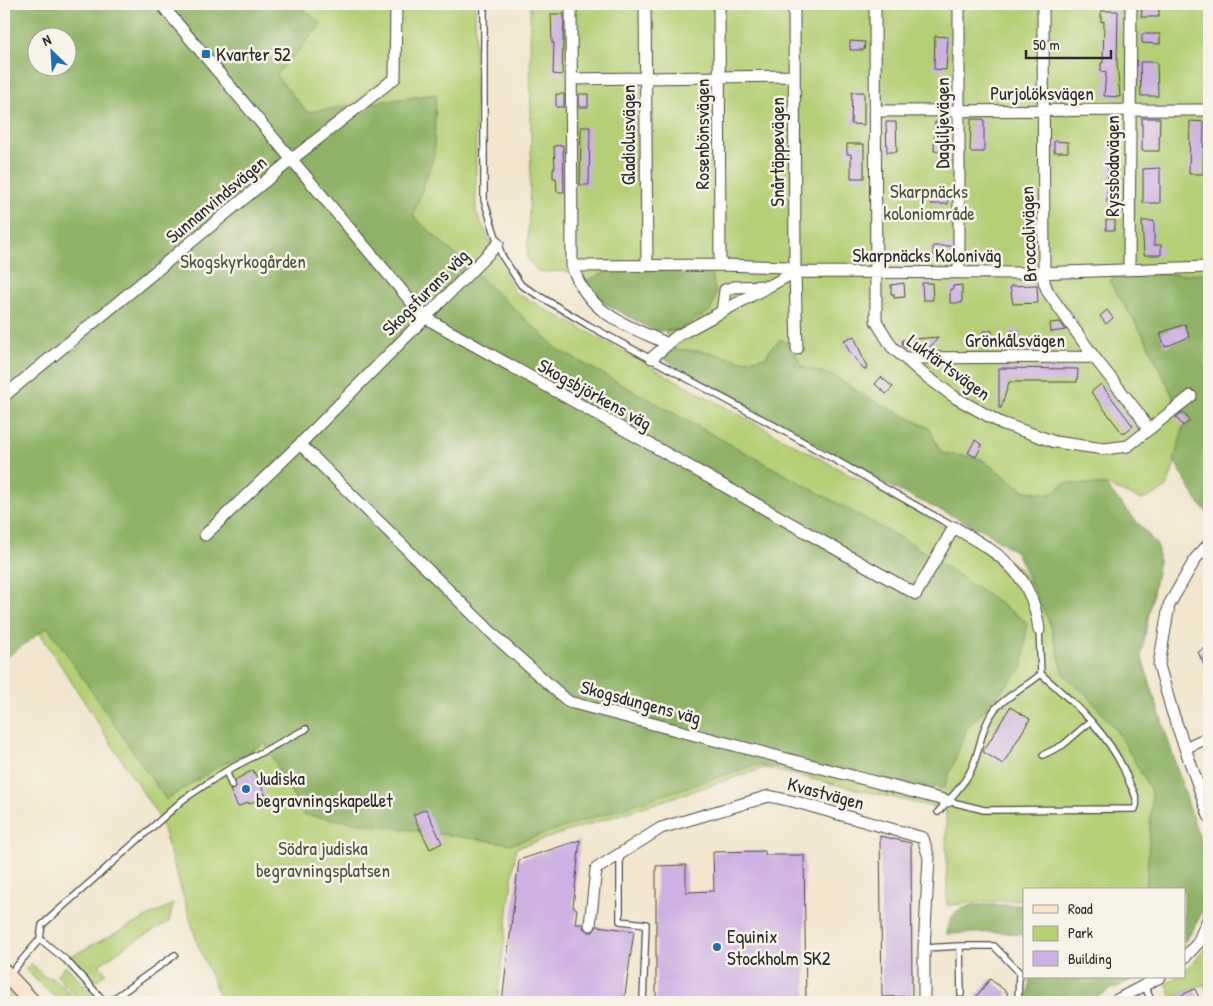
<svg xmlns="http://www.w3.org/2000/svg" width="1213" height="1006" viewBox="0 0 1213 1006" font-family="'Patrick Hand',sans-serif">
<rect width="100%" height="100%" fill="#f7f3e8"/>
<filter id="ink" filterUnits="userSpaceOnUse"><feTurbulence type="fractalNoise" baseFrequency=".02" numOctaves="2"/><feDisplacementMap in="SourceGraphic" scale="10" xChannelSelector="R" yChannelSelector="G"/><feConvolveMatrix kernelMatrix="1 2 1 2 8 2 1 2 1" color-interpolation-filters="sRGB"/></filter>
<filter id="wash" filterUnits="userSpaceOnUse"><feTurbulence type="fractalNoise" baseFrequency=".0096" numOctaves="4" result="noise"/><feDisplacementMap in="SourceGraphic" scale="20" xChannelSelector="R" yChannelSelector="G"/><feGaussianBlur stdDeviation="1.12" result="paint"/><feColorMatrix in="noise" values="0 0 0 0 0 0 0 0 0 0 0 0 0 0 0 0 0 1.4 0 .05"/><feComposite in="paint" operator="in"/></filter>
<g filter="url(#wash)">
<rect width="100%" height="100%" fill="#f2e6ce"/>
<!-- green -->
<path fill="#b4cf74" stroke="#707d50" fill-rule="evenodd" d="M4,4H475L476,212L514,292L1019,567L1162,776L1158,890H1024V899L947,905L946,810L764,768L516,848L497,1002H222L197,942L160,819L23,607ZM38,38H68V68H38Z
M530,4H1209V274L1115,275L1110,282L1146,340L1185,422C1181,435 1172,483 1164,489C1158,494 1149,497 1142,500L1105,485L1051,494L1025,491L981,459L941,453L929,428L868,398L834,376L803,367L791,346L771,348L766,357L741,361L709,352L674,349L665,332L679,330L642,271L612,270L585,281L566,271L538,272L527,258L531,156Z
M173,904L169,922L127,945L99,965L106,973L95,982L71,956Z
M1209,941V996L1204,984L1172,998L1166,984L1176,977H1184V971L1197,959Z
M31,963L45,977C59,977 68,993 76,1002C52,1002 42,985 25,969Z
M66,966L95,997L89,1002H81L56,975Z
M4,982L22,1002L4,1001Z"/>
<!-- forest -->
<path fill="#8fb266" stroke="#5d6e48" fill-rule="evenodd" d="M4,4H297L322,24L276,75L307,112L436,94L434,156L413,216L559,350L915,546L1027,622L1023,667L967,729L944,788L755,765L512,844L303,815L265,743L221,765L166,800L48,627L4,659ZM38,38H68V68H38Z
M612,270L711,271L716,293L711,310L679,330L655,331L602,302L585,281Z
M1209,274V513H1208L1197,501L1174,460L1185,422L1146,340L1110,282L1114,275Z
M781,339L791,346L803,367L834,376L868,398L929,428L941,453L981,459L1025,491L1051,494L1065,483L1105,485L1158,546V567L1141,655L1196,828C1212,869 1213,907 1184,942V890H1146L1152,793L1121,737L1089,697L1064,675L1050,624L1016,552L985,531L893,488L663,358L674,349L709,352L741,361L766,357L771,348Z
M974,905H1024V935L999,932L947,934C950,914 955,910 974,905Z
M1030,977H1137L1086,1002H1028Z"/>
<g id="blocks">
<!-- building -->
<path fill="#cdb1e2" d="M1142,8H1159V17H1141Z
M1101,11H1118L1117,63L1120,97L1104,96L1106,72L1101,71V63H1103L1104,21L1101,22Z
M551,14H564L562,75L553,74L554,43H552Z
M1142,34H1160V44L1142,43Z
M935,36L948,37L946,70L934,69Z
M850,41L865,42L864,50H850Z
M1140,62H1157L1158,96H1141Z
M852,92H864V125L851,124Z
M556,94H564V107H556Z
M579,94H588V107H579Z
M1142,118H1160L1159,151H1142Z
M971,119H984V152H970Z
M1190,121L1204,122L1203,174H1189Z
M886,122H896L897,152H887Z
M935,122H947V152L934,151Z
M581,127H590L589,185H580Z
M1054,141L1068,142V152H1054Z
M847,144H864V178H851V154H847Z
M1109,144H1118L1117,203H1107Z
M563,145L564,192H557L556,178H553V168H555L554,146Z
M1160,168V203H1143V169Z
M931,195H948V204H931Z
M1106,220H1115V230H1106Z
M1142,221H1154V245H1161V255H1144Z
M933,246H952V255H933Z
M904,283L905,297L894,298V294H891V285Z
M922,283H932L933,300H923Z
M962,285V303H950V289H953V286Z
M1037,285L1038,303L1013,304L1010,286Z
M1107,310L1113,318L1106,324L1100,316Z
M1060,322L1066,330L1051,332L1050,323Z
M1185,324L1189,337L1165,347L1160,333Z
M1019,330V338H1046V347H1010V331Z
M983,331H992L991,348H982Z
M854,336L867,368L864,370L849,351L844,340Z
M939,337L929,348H905L903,346L902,340Z
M999,368L1078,369L1077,382H1009L1001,408H999Z
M881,377L893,387L886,394L875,384Z
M1101,384L1133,426L1123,434L1091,392Z
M1183,412L1190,421L1183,426L1176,417Z
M975,440L982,445L976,457L968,453Z
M1209,646V675L1198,652Z
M1010,707L1030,719L1003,764L983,752Z
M253,770L268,800L259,805L257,800L249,804L248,802L238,807L230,790L236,788L235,780Z
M426,809L442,843L430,849L413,815Z
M880,836L911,843L912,996L882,997Z
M580,840L573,907L577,909L575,924H583V928L589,932H593L597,926L634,931L624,1002H502L519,860Z
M765,851V855H804L806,1002H656V866L686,865V892L714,891L713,852Z
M990,979L1008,993L1002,1002H972Z
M1195,989L1201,1002H1166Z"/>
</g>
</g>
<g filter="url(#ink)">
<use href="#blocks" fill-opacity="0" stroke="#494743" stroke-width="1"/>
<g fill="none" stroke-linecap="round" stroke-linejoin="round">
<defs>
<path id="lane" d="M484,4V200L502,256L521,285L588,325L775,426L954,527
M1043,755L1063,745L1091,721
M226,771L232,786
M948,801L984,810L1135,809C1139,801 1134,792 1130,784C1113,737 1077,705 1041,674
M938,812C949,800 964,785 971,770C981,749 980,728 995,709C1009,694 1026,687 1041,674L1039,630
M620,853V921L646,924L643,1002
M40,939L66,960L105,1002
M960,946H994L1019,972L1018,1002
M924,948L960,946L961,994
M9,975L40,939L42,925L184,799L226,771L306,729
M1144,985L1152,1002
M109,1002L175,955"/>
<path id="street" d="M161,4L424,317L916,594L954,527C1001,555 1032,572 1039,630
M571,4L572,266L720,265L786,267L795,272L1036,273L1209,267
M645,4L647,265
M719,4L720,265
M875,4L876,321L892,347L923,374L956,398L1001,423L1055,442L1104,449L1128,446L1191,396
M959,4V271
M1043,4L1044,282L1048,292L1094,357L1139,414L1148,430
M571,79L794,76
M876,111L1209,110
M572,266C589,315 625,324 668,344
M1129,269L1131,4
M795,272L797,349
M722,312L725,290L734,287L769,286
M652,358L677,336L795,272L794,4
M906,358L1094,357
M4,396L291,160L395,78L396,4
M300,444L499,640L569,702L948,801
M205,535L300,444L498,244
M1209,544L1196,558L1169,605L1159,665L1172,711L1209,816
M1185,748L1209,737
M590,925L596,869L661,828L769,796L796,802L923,838L929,858L924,948V1002
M1184,958L1198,943L1209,917
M1113,1002L1160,977"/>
<path id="secondary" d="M4,972L32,1002"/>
</defs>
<!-- lane casing -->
<use href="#lane" stroke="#494743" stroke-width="8"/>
<!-- street casing -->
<use href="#street" stroke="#494743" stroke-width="13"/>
<!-- secondary casing -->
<use href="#secondary" stroke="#494743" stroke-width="18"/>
<!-- lane -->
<use href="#lane" stroke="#fff" stroke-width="5.5"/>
<!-- street -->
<use href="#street" stroke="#fff" stroke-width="11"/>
<!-- secondary -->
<use href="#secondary" stroke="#fbe5cf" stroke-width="16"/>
</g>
</g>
<!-- markers -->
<g fill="#1f6fb2" stroke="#f7f3e8" stroke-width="2">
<rect x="201" y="49" width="10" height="10" rx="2.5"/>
<circle cx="246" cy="789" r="5"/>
<circle cx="717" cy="947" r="5"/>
</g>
<g text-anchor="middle" stroke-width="5" stroke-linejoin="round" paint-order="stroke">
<!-- poi labels -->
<g font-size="19" fill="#2b2b2b" stroke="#f7f3e8" text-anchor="start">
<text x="216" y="61">Kvarter 52</text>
<text x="256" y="785">Judiska<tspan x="256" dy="22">begravningskapellet</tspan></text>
<text x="727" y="943">Equinix<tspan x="727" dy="22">Stockholm SK2</tspan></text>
</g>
<!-- street labels -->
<g font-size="19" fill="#2b2b2b" stroke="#f7f3e8">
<text x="1042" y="100">Purjolöksvägen</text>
<text transform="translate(942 123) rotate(-90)" y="7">Dagliljevägen</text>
<text transform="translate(702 134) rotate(-90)" y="7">Rosenbönsvägen</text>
<text transform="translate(628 135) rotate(-90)" y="7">Gladiolusvägen</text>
<text transform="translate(777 152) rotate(-90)" y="7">Snårtäppevägen</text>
<text transform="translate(1112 166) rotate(-90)" y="7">Ryssbodavägen</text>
<text transform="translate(216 199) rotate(-40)" y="7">Sunnanvindsvägen</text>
<text transform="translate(1028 234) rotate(-92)" y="7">Broccolivägen</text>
<text x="927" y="262">Skarpnäcks Koloniväg</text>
<text transform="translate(425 292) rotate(-45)" y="7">Skogsfurans väg</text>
<text x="1015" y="347">Grönkålsvägen</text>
<text transform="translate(949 367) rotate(36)" y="7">Luktärtsvägen</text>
<text transform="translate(595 394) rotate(29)" y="7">Skogsbjörkens väg</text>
<text transform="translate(641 702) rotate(15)" y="7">Skogsdungens väg</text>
<text transform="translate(826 793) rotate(15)" y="7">Kvastvägen</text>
</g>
<!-- park labels -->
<g font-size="19" fill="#4d543d" stroke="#f7f3e8">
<text x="929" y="198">Skarpnäcks<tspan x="929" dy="22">koloniområde</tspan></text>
<text x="243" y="268">Skogskyrkogården</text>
<text x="323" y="855">Södra judiska<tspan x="323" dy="22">begravningsplatsen</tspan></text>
</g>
</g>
<!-- margin -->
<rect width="1213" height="1006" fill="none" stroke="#f7f3e8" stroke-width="20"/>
<!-- legend -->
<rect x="1023" y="888" width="162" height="90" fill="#f7f3e8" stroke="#a5a39c"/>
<rect x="1033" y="905" width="25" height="8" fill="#fbe5cf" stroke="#a5a39c"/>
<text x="1068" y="914" font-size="15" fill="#2b2b2b">Road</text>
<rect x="1033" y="926" width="25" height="15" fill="#b4cf74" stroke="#a5a39c"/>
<text x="1068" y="938" font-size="15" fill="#2b2b2b">Park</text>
<rect x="1033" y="951" width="25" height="15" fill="#cdb1e2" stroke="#a5a39c"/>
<text x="1068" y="964" font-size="15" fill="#2b2b2b">Building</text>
<!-- north arrow -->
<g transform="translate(52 52) rotate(335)"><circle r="24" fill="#f7f3e8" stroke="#a5a39c"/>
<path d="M0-4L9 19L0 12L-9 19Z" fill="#1f6fb2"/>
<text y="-8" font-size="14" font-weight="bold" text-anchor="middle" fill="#2b2b2b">N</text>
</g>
<!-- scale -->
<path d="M1026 50v8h85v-8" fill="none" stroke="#2b2b2b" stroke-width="2.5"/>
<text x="1033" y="50" font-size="15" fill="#2b2b2b" stroke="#f7f3e8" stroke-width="4" paint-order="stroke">50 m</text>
</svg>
